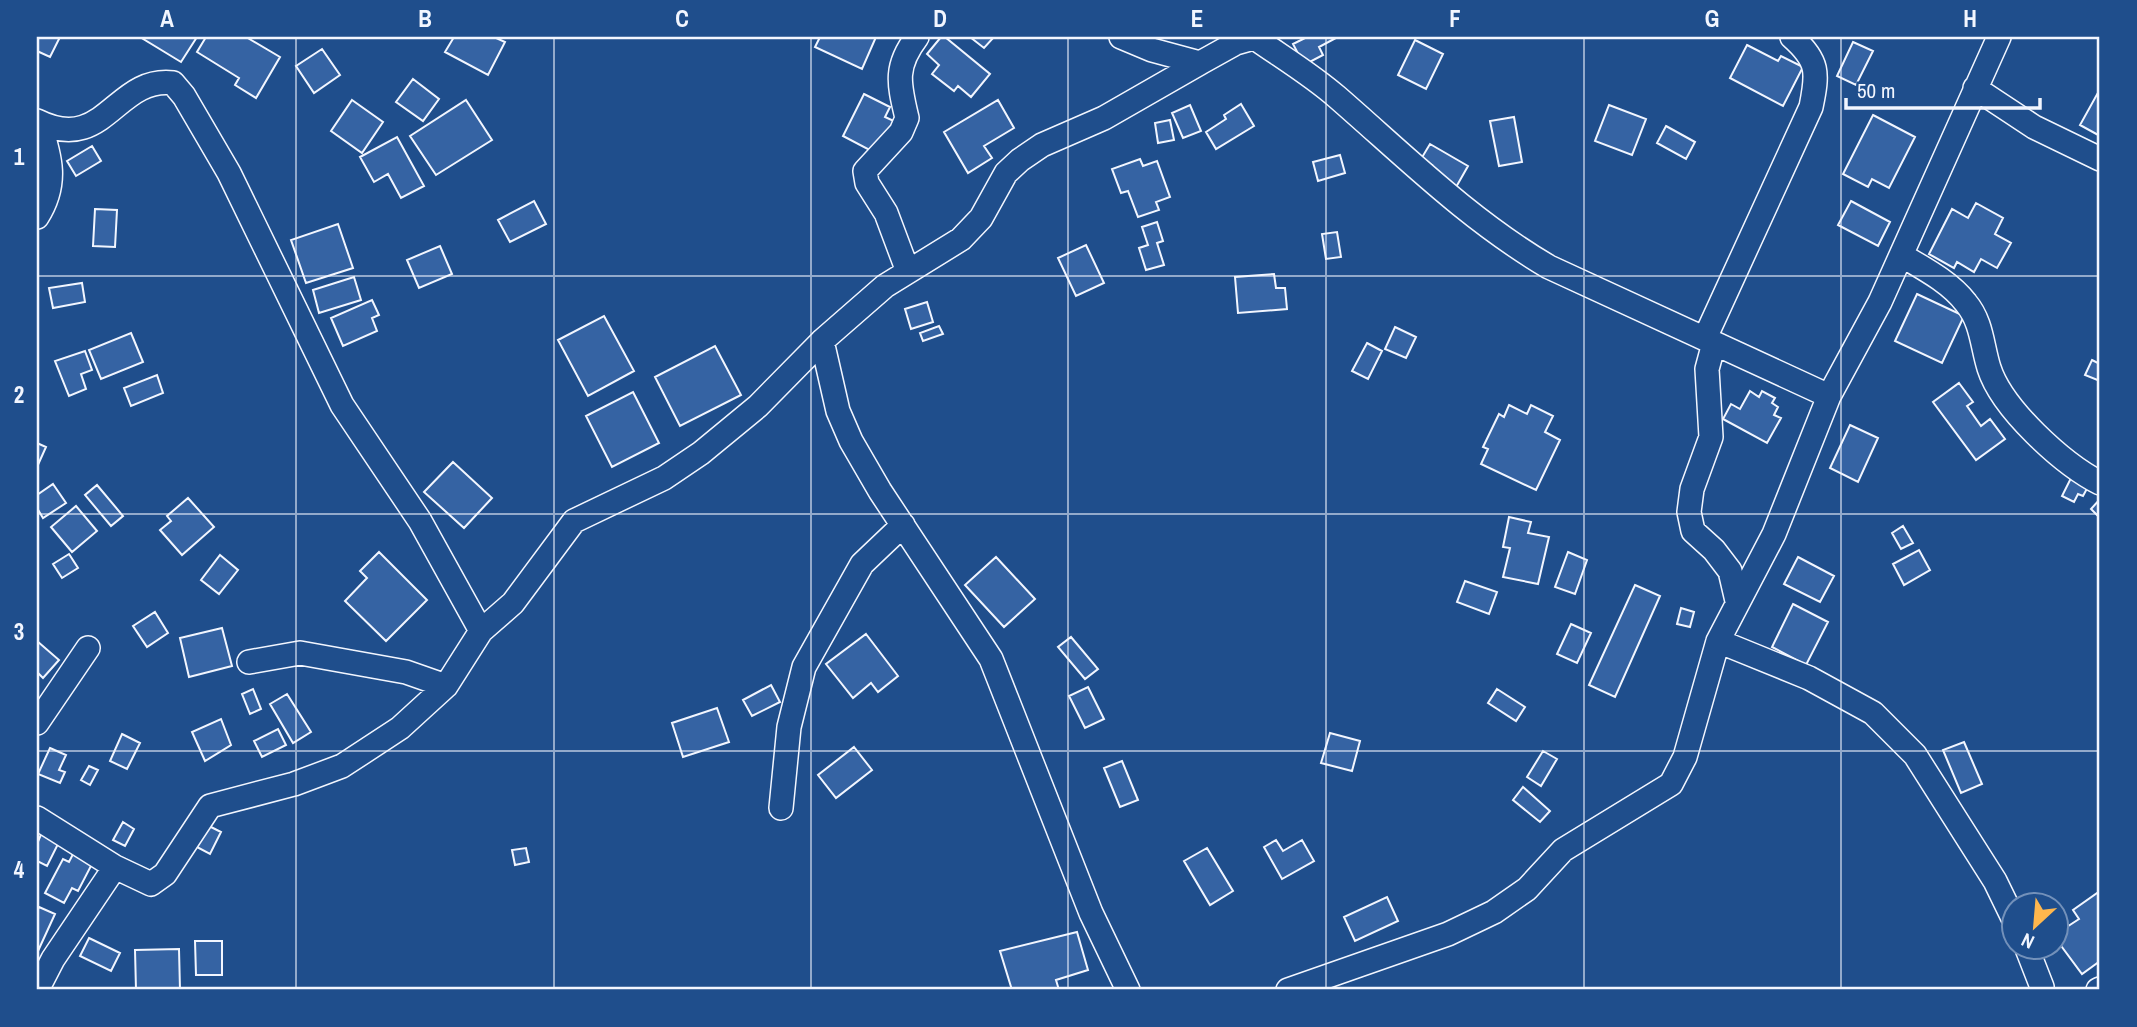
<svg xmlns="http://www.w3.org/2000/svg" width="2137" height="1027" viewBox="0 0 2137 1027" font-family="'Archivo Narrow',sans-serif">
<rect width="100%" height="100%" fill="#1f4e8c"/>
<!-- building -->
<path fill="#3563a3" stroke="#f2f6ff" stroke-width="2" d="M37,37H60L50,57L37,51Z
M140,37H197L181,62Z
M206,37H246L280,57L256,98L235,85L239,78L197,52Z
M454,37H494L505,42L488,75L445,52Z
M820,37H876L862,69L815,47Z
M941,37H945L990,74L971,97L958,86L954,91L932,74L939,65L927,54Z
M970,37H994L984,48Z
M1307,37H1335L1336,38L1319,47L1323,55L1304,65L1293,44Z
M1415,40L1443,54L1426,89L1398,75Z
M1853,42L1873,51L1856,85L1837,76Z
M1747,45L1778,61L1781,56L1803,67L1783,106L1730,78Z
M322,49L340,75L314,93L296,66Z
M413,79L439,99L423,121L396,102Z
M2100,89V136L2080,125Z
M864,94L890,107L885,117L896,122L879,155L843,136Z
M352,100L383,122L362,153L331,131Z
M466,100L492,140L436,175L410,136Z
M998,100L1014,128L984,146L992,158L968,173L944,132Z
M1241,104L1254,126L1216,149L1206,132L1226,119L1224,115Z
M1190,105L1201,131L1183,138L1172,113Z
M1609,105L1646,119L1632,155L1595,141Z
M1873,115L1915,137L1889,188L1872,179L1868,187L1843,174Z
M1514,117L1522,162L1499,166L1490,121Z
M1170,120L1174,140L1158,143L1155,123Z
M1666,126L1695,142L1686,159L1657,143Z
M397,137L424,186L401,198L388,174L374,182L360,157Z
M1430,144L1468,166L1455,189L1427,173L1432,165L1421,159Z
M92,146L101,161L76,176L67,161Z
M1340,155L1345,173L1318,181L1313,162Z
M1140,159L1143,166L1157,161L1170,197L1156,202L1159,210L1138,217L1128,191L1121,193L1112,169Z
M534,201L546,224L510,242L498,220Z
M1851,201L1890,222L1878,246L1838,225Z
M1976,203L2003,218L1995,234L2011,243L1997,268L1981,259L1974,272L1957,262L1954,268L1929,254L1952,209L1968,218Z
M95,209L117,210L115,247L93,246Z
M1157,222L1163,241L1157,243L1164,265L1146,270L1139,248L1148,245L1142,227Z
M338,224L353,268L306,283L291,240Z
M1337,232L1341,257L1326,259L1322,234Z
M1086,245L1104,283L1076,296L1058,258Z
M440,246L452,274L419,288L407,260Z
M1274,274L1276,288H1285L1287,309L1238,313L1235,277Z
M354,277L361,300L319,313L313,290Z
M82,283L85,302L53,308L49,288Z
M1917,294L1964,316L1942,363L1895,341Z
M372,300L379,315L372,318L377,331L343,346L331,318Z
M927,302L933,322L911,329L905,309Z
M604,316L634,371L588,396L558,340Z
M939,326L943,334L923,341L920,333Z
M1395,327L1416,337L1406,358L1385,349Z
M131,333L143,362L101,379L89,350Z
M1367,343L1382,351L1368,379L1352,371Z
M715,346L741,395L680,426L655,377Z
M85,351L92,370L81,374L86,389L69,396L55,361Z
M2092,360L2100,364V381L2085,375Z
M157,375L163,393L131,406L124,388Z
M1959,383L1973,402L1967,406L1981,426L1990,419L2005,439L1976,460L1933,402Z
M1750,391L1759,397L1762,391L1775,398L1772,403L1778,407L1774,415L1781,418L1767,443L1723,419L1731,404L1740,409Z
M633,392L659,443L612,467L586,416Z
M1509,405L1527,414L1531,405L1553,416L1545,432L1560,440L1536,490L1481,464L1488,449L1483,447L1499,414L1504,417Z
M1850,425L1878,438L1858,482L1830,468Z
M37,443L46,447L37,467Z
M453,462L492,498L464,528L424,492Z
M2073,474L2090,483L2083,496L2078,494L2074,502L2062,496Z
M53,484L66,503L43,518L37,508V495Z
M97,485L123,516L111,526L85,495Z
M188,498L214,527L182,555L160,530L171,521L167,516Z
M2100,499V518L2091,509Z
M76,506L97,531L72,552L51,527Z
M1509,517L1531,522L1528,533L1549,537L1538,584L1503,577L1510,548L1503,547Z
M1903,526L1913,543L1901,549L1892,533Z
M1919,550L1930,570L1904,585L1893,564Z
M379,552L427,600L386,641L345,601L367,578L360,571Z
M1568,552L1587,560L1575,594L1555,587Z
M69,554L78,568L62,578L53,564Z
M220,555L238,570L219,594L201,580Z
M996,557L1035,599L1004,627L965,585Z
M1798,557L1834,576L1820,602L1784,584Z
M1465,581L1497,592L1489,614L1457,602Z
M1635,585L1660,596L1615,697L1589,685Z
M1793,604L1828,622L1806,665L1772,647Z
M1681,608L1694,612L1690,627L1677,624Z
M155,612L168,633L147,647L133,626Z
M1571,624L1591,633L1577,663L1557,654Z
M222,628L232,666L189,677L180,638Z
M866,634L898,676L878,692L871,683L853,698L826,664Z
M1071,637L1098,669L1085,679L1058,647Z
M37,641L59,660L43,678L39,674L37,676Z
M771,685L780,702L752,716L743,700Z
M1088,687L1104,719L1085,728L1069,696Z
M253,689L261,709L250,714L242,694Z
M1497,689L1525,707L1516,721L1488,703Z
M287,694L311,732L293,743L270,704Z
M717,708L729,742L683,757L672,723Z
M221,719L231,745L205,761L192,732Z
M278,729L286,745L262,757L254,741Z
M1330,733L1360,741L1352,771L1321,763Z
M122,734L140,743L127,769L110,761Z
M1964,742L1982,784L1961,793L1943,750Z
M854,747L872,770L836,798L818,775Z
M50,748L66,755L59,770L65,772L60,783L38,774Z
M1543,751L1557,759L1541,786L1527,777Z
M1122,761L1138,800L1120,807L1104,768Z
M89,766L98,770L90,785L81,780Z
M1523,787L1550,811L1540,822L1513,800Z
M123,822L134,829L125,846L113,840Z
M205,824L221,832L210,854L195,846Z
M42,832L60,840L47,866L37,861V844Z
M1276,840L1283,851L1302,840L1314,861L1282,879L1264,847Z
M526,848L529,862L515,865L512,850Z
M1207,848L1233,891L1210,905L1184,861Z
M73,854L92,864L78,891L72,888L64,903L45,893L63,859L69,862Z
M2100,891V961L2082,974L2056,939V934L2079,919L2073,910Z
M1387,897L1398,921L1355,941L1344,917Z
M39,907L55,914L38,951L37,912Z
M1077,932L1088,970L1056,980L1059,990H1012L1000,951Z
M89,938L120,953L111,971L80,956Z
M195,941H222V975H196Z
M179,949L180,990H136L135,950Z"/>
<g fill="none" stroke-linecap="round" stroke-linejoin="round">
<defs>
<path id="minor" d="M1121,37L1152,50L1200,63L1236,43L1257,37
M1255,38C1282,57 1312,75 1337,97C1406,157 1469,220 1549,267L1829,396
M1975,88L2034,127L2100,159
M37,121C105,155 115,76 173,83L184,96L229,173L342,405L420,521L481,631
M37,217C58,184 51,158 39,122
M1901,255C1923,268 1950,282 1966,303C1982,322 1982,346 1989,368C2002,409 2063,464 2100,483
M907,269L886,213L867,183L865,171L901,132L907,118C899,84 894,67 917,37
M1705,338L1811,107C1818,73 1819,61 1792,37
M822,341L838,411L851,441L880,491L991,659L1091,913L1128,990
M1714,343L1707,369L1711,437L1692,489L1689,512L1693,531L1714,550L1730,571L1737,601
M1718,641L1809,678L1873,713L1915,755L1995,881L2014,920
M249,662L300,653L406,672L446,686
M37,723L88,648
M781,808L789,727L804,667L862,564L903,525
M37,818L115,867
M2026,946L2042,987
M37,990L53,959L115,867L151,884L165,874L210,806L294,784L342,766L400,728L446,686L481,631L513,603L574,521L664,478L701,453L758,406L822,341L885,286L961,239L981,218L1006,173L1020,160L1042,145L1104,118L1200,63
M1288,990L1448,934L1494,912L1527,889L1563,850L1671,784L1685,757L1718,641L1774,534L1829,396L1880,302L1999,37
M2098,990L2100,989"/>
</defs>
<!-- minor casing -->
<use href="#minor" stroke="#f2f6ff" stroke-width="26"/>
<!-- minor -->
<use href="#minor" stroke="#1f4e8c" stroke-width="23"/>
</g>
<!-- grid -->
<path fill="none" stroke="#f2f6ff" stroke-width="2" stroke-opacity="0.55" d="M296,37V990M554,37V990M811,37V990M1068,37V990M1326,37V990M1584,37V990M1841,37V990M37,276H2100M37,514H2100M37,751H2100"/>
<!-- border -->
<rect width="2137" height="1027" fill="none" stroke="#1f4e8c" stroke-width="77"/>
<!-- north arrow -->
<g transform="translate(2035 926) rotate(206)"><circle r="33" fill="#1f4e8c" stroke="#7391ba" stroke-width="2"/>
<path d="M0-5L12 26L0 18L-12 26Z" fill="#ffb74d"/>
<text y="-10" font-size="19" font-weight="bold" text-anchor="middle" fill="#f2f6ff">N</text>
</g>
<!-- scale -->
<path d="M1846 98v10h194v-10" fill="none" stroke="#f2f6ff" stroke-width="3.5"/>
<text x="1857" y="98" font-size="21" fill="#f2f6ff" stroke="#1f4e8c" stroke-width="5" paint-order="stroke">50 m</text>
<rect x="38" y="38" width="2060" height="950" fill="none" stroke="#f2f6ff" stroke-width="2.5"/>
<g font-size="23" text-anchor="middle" font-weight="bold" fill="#f2f6ff">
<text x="167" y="27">A</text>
<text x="425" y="27">B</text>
<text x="682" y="27">C</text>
<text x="940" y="27">D</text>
<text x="1197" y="27">E</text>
<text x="1455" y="27">F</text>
<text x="1712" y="27">G</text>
<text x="1970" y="27">H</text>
<text x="19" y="165">1</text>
<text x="19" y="403">2</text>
<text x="19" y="640">3</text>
<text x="19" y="878">4</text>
</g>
</svg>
